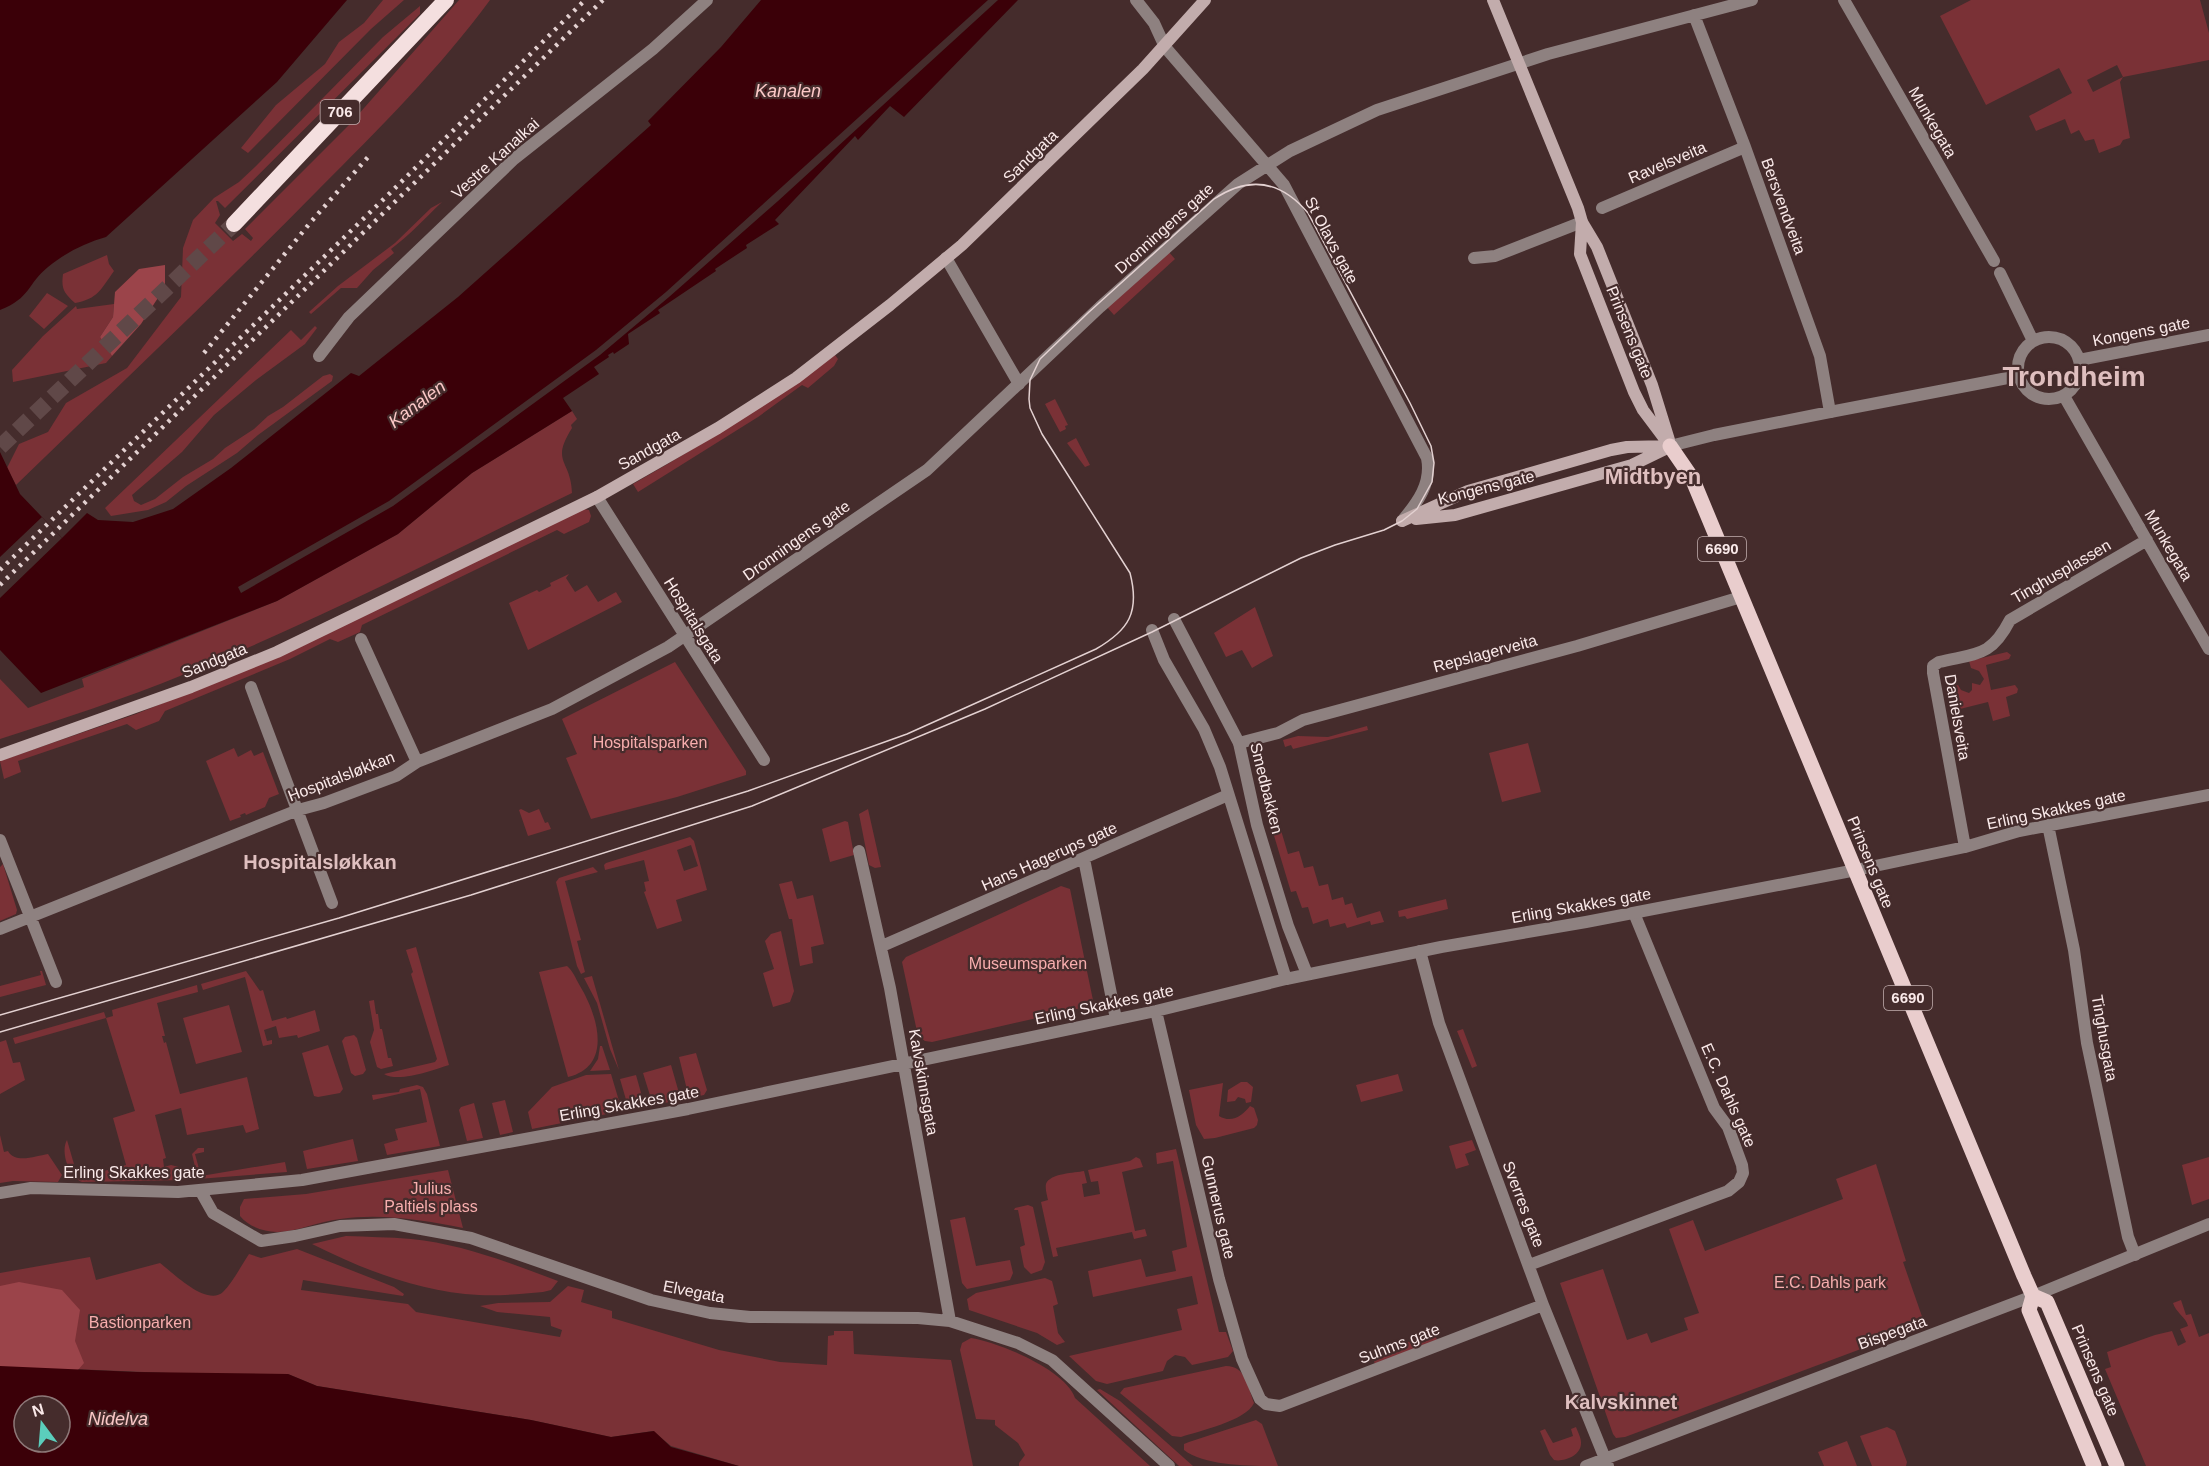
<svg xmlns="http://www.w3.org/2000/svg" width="2209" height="1466" viewBox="0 0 2209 1466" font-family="Arial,sans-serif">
<rect width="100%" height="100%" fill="#452c2c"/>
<!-- green -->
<path fill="#7a3136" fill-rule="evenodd" d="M383,0H404L371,29L248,153L241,148L276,105L325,64L339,42L364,23Z
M459,0H490C440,68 379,129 319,189C220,290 117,387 16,485L7,468L19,444L48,432L66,403L127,368L181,297L183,248L193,220L214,198L239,182L256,166L383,37L420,6V14L225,208L218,201H216L220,215L215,223L233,241L242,234L251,241L253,238L245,229L350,124Z
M1971,0H2200L2209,33V60L2123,77L2120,82L2130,138L2123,140L2120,145L2099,153L2094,139L2085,141L2079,130L2071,134L2065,119L2036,131L2029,116L2072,93L2059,68L1986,105L1940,16ZM2117,65L2123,77L2093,92L2087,80Z
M442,202C425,218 410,235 391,249L394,253L373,270L357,288H341L311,314L309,312L338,286L395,243L431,208Z
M1167,250L1175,259L1114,315L1105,305Z
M107,255L109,264L114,271C101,289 98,299 75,303C64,293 61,289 63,274Z
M47,293L68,306L44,329L29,316Z
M114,304L113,317L100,337L112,356L106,363L13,382L12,370L43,336L76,306L77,309Z
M315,326L317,328L305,344L256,380L214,415L182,452L132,495L134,501L141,505L155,499L183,477L213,459L225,448L254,429L268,416L283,407L323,376L330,374L333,376L332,381L258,435L237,453L186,486L166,502L148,510L111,516L105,508L291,330L301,340Z
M835,355L838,359L834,366L808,388L802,385L758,417L638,492L633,484C703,444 770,402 835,355Z
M1055,399L1068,425L1065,426L1066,429L1060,432L1045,404Z
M572,411L577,419L571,425L572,428C550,463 571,459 572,493C444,555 317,621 185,674C124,699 62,719 0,739V679L28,708L84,687L82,679L277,601L398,534L472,473Z
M1076,438L1090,465L1085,467L1067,443Z
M584,509L589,510L591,516L589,522L564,534L557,530L362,625L360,632L338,642L330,639L290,659L165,711L159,721L136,730L127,724L18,761L21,772L4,779L0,761L136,714L274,658Z
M569,574L566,578L575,592L587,585L598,602L616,592L622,602L528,650L509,603L537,590L539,592L551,586L550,583Z
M1255,607L1273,656L1252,668L1242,650L1226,657L1214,633Z
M2007,652L2011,655L2009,659L1986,665L1991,690L2015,685L2018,689L2017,693L2006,697L2010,716L1993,721L1988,702L1956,710L1951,687L1958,685L1961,690L1969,693L1972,690V683L1980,685L1984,679L1979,671L1971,668L1969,661Z
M675,662L746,771V775L677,797L591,819L566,758L577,754L562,719Z
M1367,726L1368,730L1293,749L1291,745L1285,747L1283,740L1298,736L1328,737Z
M1528,743L1541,792L1502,802L1489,753Z
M234,748L238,757L251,750L254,756L263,752L279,794L269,798L265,807L246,815L245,813L240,815L241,817L230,821L206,761Z
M521,809L529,813L539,809L545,823L548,822L551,829L528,836L519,810Z
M868,809L881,867L875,868L869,865L859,814Z
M845,821L848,822L854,855L830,862L822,829Z
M1280,827L1288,854L1299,851L1304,868L1313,866L1319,886L1328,884L1332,900L1343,897L1345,905L1352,903L1357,918L1380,911L1384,922L1371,925L1370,921L1347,928L1345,923L1330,927L1328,919L1313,924L1308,907L1302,908L1296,891L1291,892L1272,829Z
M690,837L694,841L707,890L676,900L682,921L657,929L644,892L646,891L644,882L649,881L644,860L605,870L604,865L606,863ZM691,845L698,866L684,871L677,850Z
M3,864L17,910L16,914L0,921V867Z
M593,867L598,872L565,881L581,940L577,941L585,972L581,974L577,966L556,882L559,878Z
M792,881L797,899L813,895L824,944L811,947L813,963L800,966L792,919H789L779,884Z
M1061,886L1070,889L1094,1005L932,1042L925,1041L918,1036L902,962L906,957Z
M1446,899L1448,909L1407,919L1405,916L1399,917L1398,911Z
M781,931L794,991L790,1002L773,1007L763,973L774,969L765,941L771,934Z
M416,947L449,1065C433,1070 399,1083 384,1074L435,1062L437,1059L411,974L413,972L406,950Z
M567,966C573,971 576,979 580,986C597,1014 614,1066 568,1077L539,972Z
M40,971H42L46,985L0,997V986L41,975Z
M246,971L260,991L263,990L272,1021L286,1017L287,1019L315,1010L320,1031L298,1038L297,1035L279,1038L276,1026L264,1030L267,1041L272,1040V1044L263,1046L245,977L203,990L201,984Z
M592,976L619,1070L610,1049L597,1003L584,978Z
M197,985L198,992L157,1003L165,1036H162L164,1043L166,1042L180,1094L247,1077L259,1129L246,1133L243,1125L187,1135L181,1108L155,1115L166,1158L163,1159L164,1167L171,1165L183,1168L185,1180L82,1182C69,1177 60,1152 67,1140L78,1178L126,1165L113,1118L135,1111L106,1018L15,1044L13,1038L104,1012L106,1018L113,1016L112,1010Z
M374,1000L376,1014H378L380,1029H382L388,1058H391L393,1066L381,1069L377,1067L370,1042L374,1030L369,1001Z
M229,1005L242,1052L196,1064L183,1018Z
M1463,1029L1477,1066L1472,1068L1457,1031Z
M354,1035L357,1038L366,1070L363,1074L355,1076L351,1073L342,1041L345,1037Z
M6,1040L13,1063L20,1062L25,1080L0,1094V1042Z
M328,1045L343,1089L340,1093L318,1097L314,1096L302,1053Z
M600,1046H602L610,1070L590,1071L598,1059Z
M696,1053L707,1090L704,1095L689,1098L679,1057Z
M671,1065L681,1100L653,1105L643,1073Z
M611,1074L622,1111L532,1129L528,1112L552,1087L586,1075Z
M1398,1074L1403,1091L1361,1102L1356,1085Z
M636,1075L645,1107L629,1110L620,1079Z
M1241,1082H1247L1253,1087L1251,1102L1246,1103L1245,1099L1238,1097L1235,1101L1227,1102L1228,1090Z
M1223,1083L1219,1116C1232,1124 1243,1115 1250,1106L1254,1108L1258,1120L1257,1125L1254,1128L1215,1138L1204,1139L1196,1125L1189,1090Z
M417,1085L423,1087L427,1094L440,1146L387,1155L384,1144L398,1140L395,1129L427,1122L420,1089L373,1100L372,1095L399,1092L400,1089Z
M505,1100L513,1132L500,1135L492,1103Z
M474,1103L483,1138L467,1141L459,1110L461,1107Z
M0,1135L4,1152L8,1151C15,1164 36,1156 48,1154L62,1175L58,1182L13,1181L0,1183Z
M353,1139L358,1161L307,1169L303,1151Z
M1472,1140L1476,1150L1465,1154L1469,1165L1456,1169L1449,1146Z
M198,1148H204V1152L195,1154L201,1176L285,1162L287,1172L198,1179L192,1154Z
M1176,1149L1219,1332H1226L1233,1351L1228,1357L1192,1365L1185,1357L1175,1355L1167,1361L1163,1371L1107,1384L1096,1381L1069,1356L1182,1330L1177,1309L1198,1304L1192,1276L1093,1297L1088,1271L1141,1259L1146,1277L1176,1271L1172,1251L1187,1247L1173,1161L1157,1164L1156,1153Z
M1136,1157L1140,1159L1143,1167L1122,1172L1135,1231L1145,1229L1147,1236L1134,1239L1132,1232L1056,1248L1058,1256L1053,1257L1041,1202L1048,1200C1047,1195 1045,1189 1046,1184C1050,1173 1075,1173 1084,1171L1087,1183L1082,1184L1084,1197L1100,1194L1098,1181L1091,1182L1088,1170L1130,1161Z
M2209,1157V1199L2192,1205L2182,1165Z
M1876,1164L1906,1261L1903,1262L1925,1325L1625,1437L1616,1438L1613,1434L1560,1283L1603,1269L1627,1340L1647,1333L1651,1343L1688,1330L1684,1318L1699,1313L1669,1229L1693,1220L1705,1251L1843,1199L1836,1179Z
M448,1170L463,1228C423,1220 381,1213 340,1219C319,1221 297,1232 277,1232C263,1231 249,1227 240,1216V1207L244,1199L306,1194Z
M1028,1205L1033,1207L1045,1262L1042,1270L1031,1274L1024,1267L1020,1247L1025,1245L1018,1210H1014L1015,1208Z
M965,1217L976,1266L1010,1260L1013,1273L1010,1280L967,1289L962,1283L950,1220Z
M346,1236C367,1237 389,1237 411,1239C462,1244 510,1263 558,1281L551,1290L543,1292C522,1294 500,1296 479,1295C420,1292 364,1270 312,1244Z
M297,1249L394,1287L404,1294L403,1296L303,1280L301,1290L408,1304L416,1312L560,1337L562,1330L551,1326L550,1317L497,1312L480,1306L498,1303L550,1302L568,1286L584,1290L581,1302L612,1311V1318L719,1350L780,1362L827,1365L828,1336L834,1335V1331H853L854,1354L951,1360L973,1466H739L671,1446L653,1431L611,1437L531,1420L317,1386L288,1374H192L0,1366V1273L90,1257L96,1280L160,1263C173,1273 207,1307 223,1292C233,1282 241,1266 249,1254L261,1258Z
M1045,1278L1052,1281L1058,1304L1053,1306L1058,1333L1065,1342L1057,1345L1037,1333L969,1310L967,1299L976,1293Z
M2181,1300L2186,1315L2191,1314L2199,1337L2209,1333V1466H2146L2105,1369L2111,1367L2107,1352L2155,1335L2172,1331L2178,1346L2186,1342L2180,1329L2188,1326C2186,1317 2176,1313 2173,1303Z
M1434,1332L1437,1340L1375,1364L1372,1356Z
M971,1338C998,1342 1066,1370 1075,1398L1150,1466H1019V1463L1025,1455L1018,1443L995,1425V1420L976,1419L960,1350L962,1343Z
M1226,1366C1246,1366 1248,1387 1254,1403C1246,1421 1199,1431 1181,1437L1172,1436L1120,1393L1124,1388Z
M1100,1389L1120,1401L1193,1466H1179L1097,1390Z
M1256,1420L1262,1424L1278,1466C1249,1466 1205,1466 1184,1450V1444L1189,1442Z
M1576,1427C1578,1432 1581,1438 1581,1442C1582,1456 1564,1462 1554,1460L1550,1455L1540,1431L1545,1429L1553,1443L1573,1436L1571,1429Z
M1887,1427L1895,1431L1907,1462L1906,1466H1872L1860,1436Z
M1847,1441L1857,1466H1824L1818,1452Z"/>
<!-- forest -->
<path fill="#9b444a" d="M165,265V287L141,324L112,356L100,337L113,317L115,292L139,269Z
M19,1282L62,1290L80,1310L75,1341L84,1363L78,1370L0,1373V1286Z"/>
<!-- water -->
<path fill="#3b0008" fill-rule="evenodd" d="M0,0H347L277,82L106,237C85,243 65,253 48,267C27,284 31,298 0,310Z
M761,0H1018L904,117L890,106L858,140L855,136L775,220L779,224L746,245L747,248L715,269L716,271L658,310L660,313L628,334L629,344L614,354L613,352L608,355L609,357L594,367L599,374L563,398L572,411L472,473L398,534L277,601L41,693L0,650V452L20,494L62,538L87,513L98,520L133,522L173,509L231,468L351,373L359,376L458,297L651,125L648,121L721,47Z
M0,1366L136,1372L288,1374L317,1386L531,1420L611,1437L654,1431L671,1447L739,1466H0ZM24,1406H60V1442H24Z"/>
<!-- pier -->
<path fill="#452c2c" d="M988,0H998L778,201L669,297L600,355L393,506L241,593L238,587L389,501L596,350L666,292Z
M42,517L62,538L0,598V557Z"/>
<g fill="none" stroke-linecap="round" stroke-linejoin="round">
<!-- trunk-tunnel -->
<path stroke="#604848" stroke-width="16" stroke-dasharray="16 8" stroke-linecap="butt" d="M0,447L234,224"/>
<!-- pedestrian -->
<path stroke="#8e8180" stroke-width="12" d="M2000,273L2033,341
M2018 368a31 31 0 1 1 62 0a31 31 0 1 1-62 0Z
M2079,360L2209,335
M2064,396L2139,527
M1830,412L2018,376"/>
<!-- minor -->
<path stroke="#8e8180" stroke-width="12" d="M1136,0L1154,23L1165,47L1284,185L1427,458C1432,483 1418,502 1402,521
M1844,0L1994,261
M1602,208L1745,147
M1474,258L1495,256L1582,222
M319,356L349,317L514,159L653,49L707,0
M1670,446L1714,435L1830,412L1820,356L1745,147L1694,15
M597,497L764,760
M2139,527L2209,649
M361,639L417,762
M251,687L332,903
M1239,743L1278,733L1303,720L1577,646L1741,597
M2048,825L2074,950L2087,1043L2128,1237L2135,1255
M0,840L56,982
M1965,847L1933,673V666L1939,662C1977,653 1991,657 2010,620L2147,540
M859,851L890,988L950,1321
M1084,859L1116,1019
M1856,870L1965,847L2019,831L2209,795
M0,929L298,810L324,803L396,776L417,762L552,709L668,647L927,470L1100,307L1238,184L1290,151L1377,110L1548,54L1752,0
M882,946L1228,795
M1420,951L1439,1023L1543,1305L1608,1466
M1156,1011L1219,1279L1242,1359L1260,1399L1266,1404L1280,1406L1543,1305
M200,1190L213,1213L261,1241L295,1236L340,1226L394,1224L471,1238L651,1300L710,1313L750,1317L918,1318L950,1321L1018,1343L1052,1360L1169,1466
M0,1193L31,1188L178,1192L302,1180L688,1109L1156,1011L1286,979
M1529,1265L1728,1191L1739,1182L1743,1173L1742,1165L1728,1127L1714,1108L1634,913
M1586,1466L2033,1296"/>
<!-- tertiary -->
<path stroke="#8e8180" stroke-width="12" d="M946,258L1019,384
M1174,619L1239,743L1257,825L1288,926L1307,974
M1152,630L1164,660L1204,729L1220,767L1286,979L1441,947L1586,922L1856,870
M2033,1296L2209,1224"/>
<!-- secondary -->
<path stroke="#c2acac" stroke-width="12" d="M1493,0L1578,208L1582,222L1580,254L1634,392L1643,410L1670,446
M1582,222L1597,247L1652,385L1669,440
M1416,519L1455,515L1632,465L1667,448
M1402,521L1468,491L1611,450L1627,447L1670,446
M0,755L191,687L277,652L597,497L718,428L796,378L890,305L962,245L1143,69L1205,0"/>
<!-- primary -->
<path stroke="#e9cdcd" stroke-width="15" d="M1670,446L1692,478L2024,1276L2033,1296L2047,1302L2117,1466
M2033,1296L2029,1310L2094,1466"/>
<!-- trunk -->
<path stroke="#f4dfdf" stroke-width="16" d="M234,224L446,0"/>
<!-- tram -->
<path stroke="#e3d1d1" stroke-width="1.5" d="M0,1015L339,918L748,791L907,734L1096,649C1129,630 1140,612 1130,573L1042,434L1030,408L1029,399L1030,380L1040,359L1089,312L1214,199C1250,175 1281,181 1308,213L1410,403L1431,446L1434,463L1432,482L1417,509L1402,521L1384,530L1335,545L1301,558L1152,632L985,709L752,806L471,895L0,1032"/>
<!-- rail -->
<path stroke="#e3d1d1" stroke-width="4.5" stroke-dasharray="3 6" stroke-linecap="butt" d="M204,353L310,223L368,157
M0,570L388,195L585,0
M0,585L603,0"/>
</g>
<g text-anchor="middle" stroke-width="4.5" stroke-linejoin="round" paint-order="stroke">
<!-- shield labels -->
<g fill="#452c2c" stroke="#c4b0b0" stroke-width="1.5">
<rect x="320.5" y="100" width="39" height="24" rx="4.5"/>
<rect x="1698" y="537" width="48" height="24" rx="4.5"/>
<rect x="1884" y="986" width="48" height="24" rx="4.5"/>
</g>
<g font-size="15" font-weight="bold" fill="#fae9e9">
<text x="340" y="117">706</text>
<text x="1722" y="554">6690</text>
<text x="1908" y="1003">6690</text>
</g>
<!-- street labels -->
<g font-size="16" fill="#fae9e9" stroke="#452c2c">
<text transform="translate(1933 122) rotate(60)" y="6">Munkegata</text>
<text transform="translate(1030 156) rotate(-44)" y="6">Sandgata</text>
<text transform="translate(495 158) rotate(-42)" y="6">Vestre Kanalkai</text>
<text transform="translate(1667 162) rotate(-23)" y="6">Ravelsveita</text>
<text transform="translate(1784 206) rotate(70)" y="6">Bersvendveita</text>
<text transform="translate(1164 228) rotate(-42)" y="6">Dronningens gate</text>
<text transform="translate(1332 240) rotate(62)" y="6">St Olavs gate</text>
<text transform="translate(2141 331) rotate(-11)" y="6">Kongens gate</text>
<text transform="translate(1630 332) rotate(68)" y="6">Prinsens gate</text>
<text transform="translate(649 449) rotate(-29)" y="6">Sandgata</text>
<text transform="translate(1486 487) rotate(-14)" y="6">Kongens gate</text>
<text transform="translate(796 540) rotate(-35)" y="6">Dronningens gate</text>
<text transform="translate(2169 545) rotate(60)" y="6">Munkegata</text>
<text transform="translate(2061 571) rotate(-30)" y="6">Tinghusplassen</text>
<text transform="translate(694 620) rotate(58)" y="6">Hospitalsgata</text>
<text transform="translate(1485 653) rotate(-15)" y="6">Repslagerveita</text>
<text transform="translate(214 660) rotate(-22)" y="6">Sandgata</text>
<text transform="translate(1958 717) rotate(80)" y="6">Danielsveita</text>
<text transform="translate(341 776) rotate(-21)" y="6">Hospitalsløkkan</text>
<text transform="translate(1267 788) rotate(76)" y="6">Smedbakken</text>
<text transform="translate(2056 809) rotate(-12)" y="6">Erling Skakkes gate</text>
<text transform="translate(1049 856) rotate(-24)" y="6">Hans Hagerups gate</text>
<text transform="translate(1871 862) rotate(68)" y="6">Prinsens gate</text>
<text transform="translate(1581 905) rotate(-10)" y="6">Erling Skakkes gate</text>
<text transform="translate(1104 1004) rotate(-12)" y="6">Erling Skakkes gate</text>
<text transform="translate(2105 1038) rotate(80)" y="6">Tinghusgata</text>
<text transform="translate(924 1082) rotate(80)" y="6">Kalvskinnsgata</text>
<text transform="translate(1729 1095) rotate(66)" y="6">E.C. Dahls gate</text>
<text transform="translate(629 1103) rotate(-10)" y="6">Erling Skakkes gate</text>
<text x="134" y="1178">Erling Skakkes gate</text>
<text transform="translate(1524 1204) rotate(69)" y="6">Sverres gate</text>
<text transform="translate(1219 1207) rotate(77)" y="6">Gunnerus gate</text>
<text transform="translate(694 1291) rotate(11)" y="6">Elvegata</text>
<text transform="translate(1892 1332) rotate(-20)" y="6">Bispegata</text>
<text transform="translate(1399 1343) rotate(-21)" y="6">Suhms gate</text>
<text transform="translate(2096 1370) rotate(67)" y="6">Prinsens gate</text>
</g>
<!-- park labels -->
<g font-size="16" fill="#f8aeae" stroke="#452c2c">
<text x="650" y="748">Hospitalsparken</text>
<text x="1028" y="969">Museumsparken</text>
<text x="431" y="1194">Julius<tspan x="431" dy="18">Paltiels plass</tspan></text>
<text x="1830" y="1288">E.C. Dahls park</text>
<text x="140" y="1328">Bastionparken</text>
</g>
<!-- water labels -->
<g font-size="18" font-style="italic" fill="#fbc8c7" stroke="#452c2c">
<text x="788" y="97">Kanalen</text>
<text transform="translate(417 404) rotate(-37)" y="6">Kanalen</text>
<text x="118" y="1425">Nidelva</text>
</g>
<!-- quarter labels -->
<g font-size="20" font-weight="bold" fill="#dfbfbf" stroke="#452c2c">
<text x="320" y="869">Hospitalsløkkan</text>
<text x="1621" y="1409">Kalvskinnet</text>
</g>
<!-- district labels -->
<g font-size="22" font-weight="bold" fill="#dfbfbf" stroke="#452c2c">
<text x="1653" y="484">Midtbyen</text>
</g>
<!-- town labels -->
<g font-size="28" font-weight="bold" fill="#dfbfbf" stroke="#452c2c">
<text x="2074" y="386">Trondheim</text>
</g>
</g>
<!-- north arrow -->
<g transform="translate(42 1424) rotate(344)"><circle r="28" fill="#452c2c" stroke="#8d7878" stroke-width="1.5"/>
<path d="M0-4.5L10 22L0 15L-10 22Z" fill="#5bcebc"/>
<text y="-9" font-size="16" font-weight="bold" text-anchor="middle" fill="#fae9e9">N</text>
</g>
</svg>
